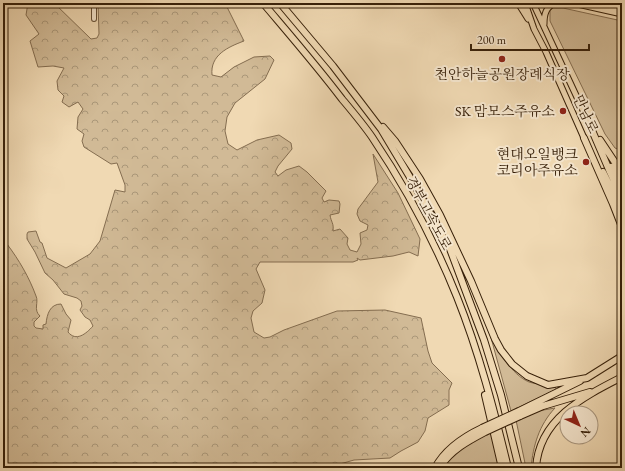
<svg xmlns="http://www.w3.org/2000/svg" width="625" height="471" viewBox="0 0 625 471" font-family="'EB Garamond','Noto Serif KR',serif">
<defs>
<pattern id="forest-crowns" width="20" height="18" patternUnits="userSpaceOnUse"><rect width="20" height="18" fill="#d1ba96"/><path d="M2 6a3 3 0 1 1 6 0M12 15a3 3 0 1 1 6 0" fill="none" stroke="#aa9779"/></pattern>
</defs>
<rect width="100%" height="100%" fill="#f0d9b3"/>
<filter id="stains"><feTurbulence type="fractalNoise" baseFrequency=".005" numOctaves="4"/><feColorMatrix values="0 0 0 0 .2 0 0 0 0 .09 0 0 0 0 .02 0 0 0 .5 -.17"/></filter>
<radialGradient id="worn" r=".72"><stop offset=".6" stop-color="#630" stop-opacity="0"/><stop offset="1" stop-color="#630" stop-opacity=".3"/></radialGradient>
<!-- green -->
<path fill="#d1ba96" stroke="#846d50" d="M553,8H563L622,21V151L615,148L605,134L550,21V10Z
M490,334C498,351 512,375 529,382C537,385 550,383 556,388L555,390L511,411Z
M555,408C539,425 533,446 531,468H526L516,420L532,412Z
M491,432L499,468H442C451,452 475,440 491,432Z"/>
<!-- forest -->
<path fill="url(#forest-crowns)" stroke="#846d50" d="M28,3H54L91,39L97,38L99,34L98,3H225L244,41C228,47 210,55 212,75L221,77L234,67L254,57L270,56L274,60L265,79L235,103L227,117L225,131L228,144L237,150L257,140L279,135L291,143L292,149L278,166L275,172L278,176L286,170L299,166L307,172L326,191L322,198L324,202L329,200L339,201L340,204L339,213L330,215C331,222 334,223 333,231L340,229L348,238L347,244L350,250L357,252L361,244L360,233L367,230L368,225L360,221L357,214L358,209L378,182L373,154L398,193L420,239L418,256L409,252L393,256L360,260L357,258L358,260L353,262H260L256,269L265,290L262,303L253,311L251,318L254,332L264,338L270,337L284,330L337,311L385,310L421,318L428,351L432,363L452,383L449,390V405L428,418L425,431L418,442L401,451L390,458L354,460L326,468H3V429L7,425L3,418V244H7C19,260 29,277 36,296C39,302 33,310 40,316L34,322V326L36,328L43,329V325L46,324C47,314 50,304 61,304L66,314L71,320L68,332C76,342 86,334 93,326L90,320L85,317L80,310L82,306L81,301L77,298L64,294L53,280L45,273L35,252L27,239V234L28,232L36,231L40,242L42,243L47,258L66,268L90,254L100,241L115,190L125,192V185L117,163L111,164L84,147L82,141L84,134L77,129L78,117L83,109L78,102L69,107L62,102L64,96L58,90L57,81L64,68L53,66L38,67L30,41L39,34L26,15Z"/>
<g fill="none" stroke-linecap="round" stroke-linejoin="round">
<defs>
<path id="minor" d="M92,3L94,7V19"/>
<path id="major" d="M518,3L528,19
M525,3L534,29L546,52L584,138
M533,3L588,121
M573,3L622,14
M593,3L622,10
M614,3L622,5
M544,24C544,14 546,7 555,3"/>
<path id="highway" d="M263,3C290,35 317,66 342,99C352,111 363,124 372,137C405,186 435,242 457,297C479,352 494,410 508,468
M280,3L333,66L381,129L411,179L450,249L484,340L501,395L519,468
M588,121L610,172L622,198
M383,127L395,141L420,179L440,215L471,281L495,339L501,350L512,364L527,376L548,385L587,378L622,356
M584,138L613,204L622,227
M600,140L622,173
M611,167L622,183
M603,172L622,210
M485,395L502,468
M519,411L580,381
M520,416L543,406L590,392
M440,467C451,450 468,441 485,432
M435,468C445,449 463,437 482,428
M536,468C539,419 583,397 622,377"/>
</defs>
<!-- minor casing -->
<use href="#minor" stroke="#654e34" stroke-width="6"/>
<!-- major casing -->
<use href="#major" stroke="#372009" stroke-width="7"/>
<!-- highway casing -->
<use href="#highway" stroke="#372009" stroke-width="8"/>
<!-- minor -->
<use href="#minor" stroke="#f5e6ce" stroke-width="4"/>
<!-- major -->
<use href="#major" stroke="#f0d9b3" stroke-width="5"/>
<!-- highway -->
<use href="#highway" stroke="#f0d9b3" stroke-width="6"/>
<defs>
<path id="highway-bridge" d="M482,428L519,411
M485,432L520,416"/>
</defs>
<!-- highway-bridge casing -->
<use href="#highway-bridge" stroke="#372009" stroke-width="8" stroke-linecap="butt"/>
<!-- highway-bridge -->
<use href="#highway-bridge" stroke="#f0d9b3" stroke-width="6"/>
</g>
<!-- markers -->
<g fill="#8f2418" stroke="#f5e6ce" stroke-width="1.5">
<circle cx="502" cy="59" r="4"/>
<circle cx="563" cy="111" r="4"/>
<circle cx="586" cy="162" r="4"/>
</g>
<g text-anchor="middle" stroke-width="4" stroke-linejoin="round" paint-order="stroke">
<!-- poi labels -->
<g font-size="14" fill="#372009" stroke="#f5e6ce" text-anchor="end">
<text x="502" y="79" text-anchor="middle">천안하늘공원장례식장</text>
<text x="555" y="116">SK 맘모스주유소</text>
<text x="578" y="159">현대오일뱅크<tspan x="578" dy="16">코리아주유소</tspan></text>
</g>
<!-- street labels -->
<g font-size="14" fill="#372009" stroke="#f5e6ce">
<text transform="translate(586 114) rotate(65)" y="5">만남로</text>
<text transform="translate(429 213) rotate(62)" y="5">경부고속도로</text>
</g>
</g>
<!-- margin -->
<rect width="625" height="471" fill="none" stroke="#f0d9b3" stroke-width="16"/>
<rect x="4" y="4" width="617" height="463" fill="none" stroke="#372009" stroke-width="2"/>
<rect x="8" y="8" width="609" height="455" fill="none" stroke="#372009"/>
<!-- north arrow -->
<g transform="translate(579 425) rotate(136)"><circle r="19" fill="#f5e6ce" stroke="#a9977f"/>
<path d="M0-3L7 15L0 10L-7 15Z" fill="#8f2418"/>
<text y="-6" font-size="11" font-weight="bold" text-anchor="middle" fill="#372009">N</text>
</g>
<!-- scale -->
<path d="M471 44v6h118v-6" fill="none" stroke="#372009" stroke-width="2"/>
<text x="477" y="44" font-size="12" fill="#372009" stroke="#f5e6ce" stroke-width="3" paint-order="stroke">200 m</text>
<rect width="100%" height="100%" filter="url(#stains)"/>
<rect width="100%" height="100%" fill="url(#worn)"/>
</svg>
